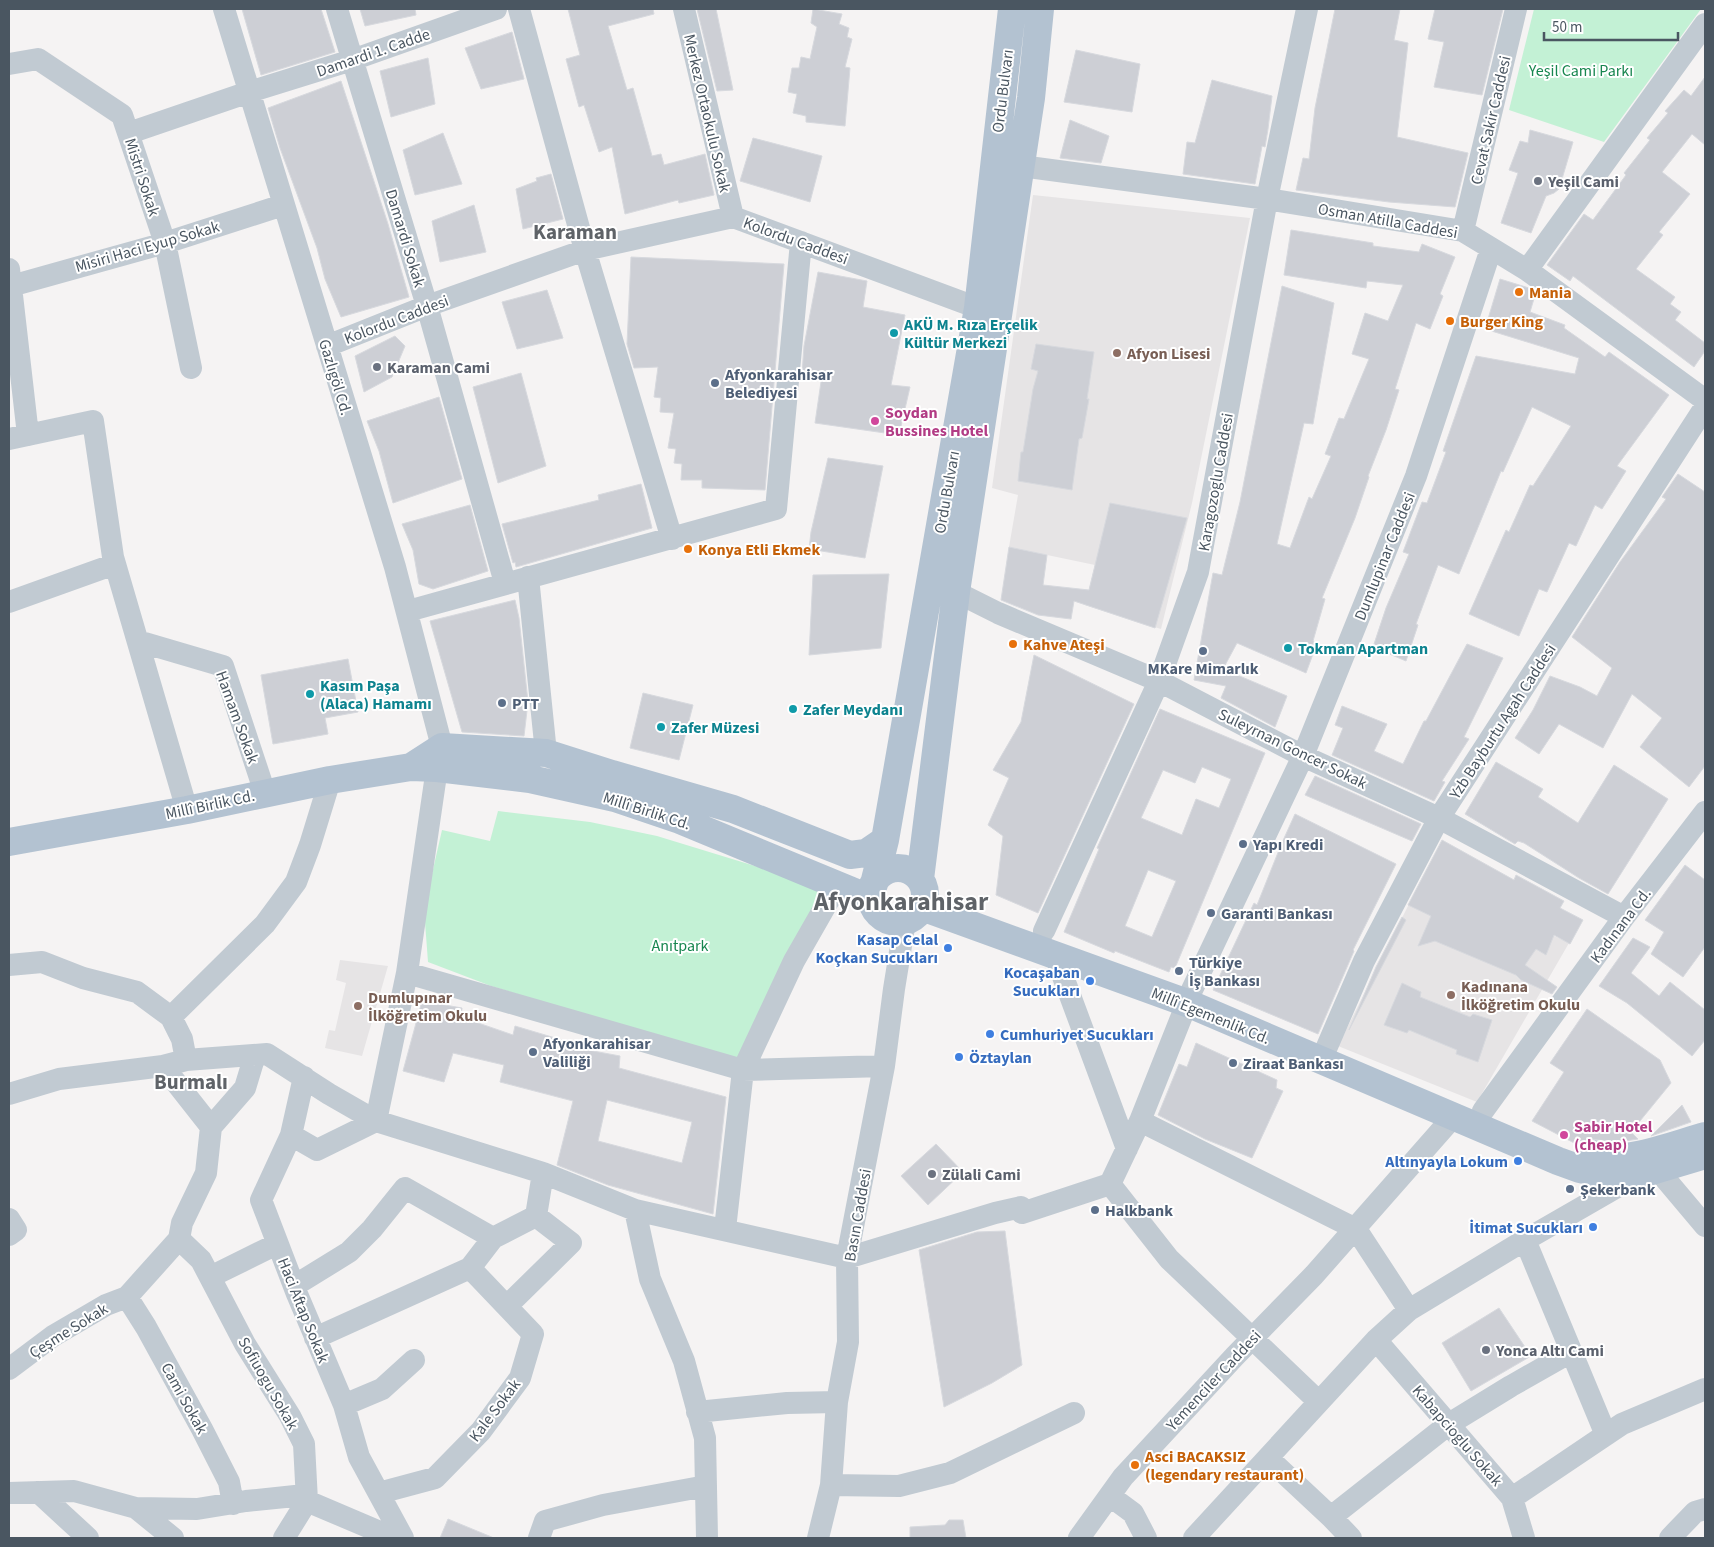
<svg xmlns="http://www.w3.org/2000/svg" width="1714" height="1547" viewBox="0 0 1714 1547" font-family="'Source Sans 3',sans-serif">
<rect width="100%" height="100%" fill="#f5f3f3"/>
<!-- education -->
<path fill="#e6e4e5" d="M1033,195L1250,218L1192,503L1161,629L1085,605L1095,565L1009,547L1018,495L992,488Z
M1424,874L1569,943L1477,1102L1338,1046Z
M340,960L388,966L362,1056L325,1048L329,1030L335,1031L346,983L336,980Z"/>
<!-- green -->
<path fill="#c3f1d5" d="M1534,9H1701L1604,142L1509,110Z
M498,811L590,822L657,836L811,883L820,889L809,917L738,1062L491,986L428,962L424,909L442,830L490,841Z"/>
<!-- building -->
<path fill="#cdcfd5" stroke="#d7d9de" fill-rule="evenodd" d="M242,9H321L335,52L261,75Z
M360,9H415L416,15L365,26Z
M568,9H653L654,14L608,26L627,90L633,88L652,156L661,154L664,165L705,154L714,195L679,203L678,200L625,214L612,147L599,152L584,105L579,107L566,59L580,55Z
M697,9H716L733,90L717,91Z
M813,9L842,14L839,24L849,28L847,37L852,39L845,67L850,68L845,126L806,122V116L793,113L797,94L788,92L792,68H799L801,57L810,59L817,27L811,23Z
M1335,9H1400L1394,40L1408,43L1397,137L1468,153L1455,207L1389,202L1296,190L1303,158L1309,159L1315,108Z
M1435,9H1503L1482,95L1434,87L1444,42L1428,39Z
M512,32L524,79L481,89L465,48Z
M1076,50L1140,64L1132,112L1064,102Z
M428,58L435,104L391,117L380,71Z
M1705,77V145L1692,134L1662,172L1690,194L1659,232L1663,235L1636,269L1675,297L1670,304L1681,312L1675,320L1705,343V351L1694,367L1573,276L1570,281L1547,265L1584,214L1593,220L1626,175L1624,173L1650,140L1647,138L1668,113L1665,111L1684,90L1691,96Z
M1212,80L1272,96L1268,129L1265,147L1262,146L1255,184L1183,174L1187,142L1195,143Z
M341,81L388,224L409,297L341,317L325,279L317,248L280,148L268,108Z
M1070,120L1109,136L1101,163L1060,158Z
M1530,130L1573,142L1559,189L1554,193L1546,196L1531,233L1501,223L1518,173L1509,170L1520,141L1528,143Z
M443,133L462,184L415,195L403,150Z
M753,138L822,156L810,202L740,181Z
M551,174L563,219L523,229L516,189L537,181L536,178Z
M474,205L486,252L440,262L432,221Z
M1291,230L1373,243V246L1419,252L1422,244L1455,257L1440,294L1443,296L1430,329L1416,323L1395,389L1399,390L1386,430L1368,476L1369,477L1355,518L1322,598L1325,599L1313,641L1317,643L1306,673L1237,643L1223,669L1287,696L1275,727L1221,698L1226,686L1194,680L1213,573L1222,575L1240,502L1282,286L1334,303L1313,424L1304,423L1277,544L1290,548L1309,497L1312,499L1331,456L1325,454L1339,418L1344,419L1369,359L1352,354L1365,313L1388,321L1403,285L1367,281L1366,288L1284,275Z
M631,257L784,264L765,490L702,488V480H681L682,464L674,463L676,449L668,448L674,413L660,412L661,398L654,397L658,367L634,368L627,344Z
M818,272L867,281L863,307L905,315L891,385L910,387L899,435L815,423L822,375L802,374L804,346Z
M1500,279L1529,288L1536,292L1530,312L1565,325L1564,328L1605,357L1609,352L1669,395L1617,466L1626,471L1602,509L1595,505L1576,546L1569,543L1547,592L1539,589L1519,636L1469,614L1506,530L1509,532L1530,485L1533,486L1571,426L1532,407L1503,472L1501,471L1459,574L1438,565L1416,624L1418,625L1406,661L1373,647L1386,608L1409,554L1403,552L1422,502L1427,503L1446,452L1443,451L1476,356L1575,374L1579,358L1485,329Z
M547,290L563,338L517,349L502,302Z
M395,336L405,346L392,377L364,392L355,356Z
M1036,344L1094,352L1087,399H1089L1082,438L1079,439L1072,490L1018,481L1021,452H1023L1033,389L1038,371L1031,369Z
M521,373L546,466L498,483L473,387Z
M439,397L462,479L393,503L379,451L367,421Z
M828,458L883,466L865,558L809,549L811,532Z
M1678,474L1705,492V766L1689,787L1640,747L1662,718L1632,694L1603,748L1559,724L1539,754L1515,738L1533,710L1550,676L1580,687L1597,696L1612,668L1572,637L1620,562L1666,499L1662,497Z
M641,484L652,528L516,567L515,562L513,563L502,524L599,500L598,495Z
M1110,503L1187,518L1155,628L1074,601L1071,619L1038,615L1001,600L1009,547L1047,555L1043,585L1089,590Z
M470,505L488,571L433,589L419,584L413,550L402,524Z
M889,574L881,648L809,655L813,575Z
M515,600L519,618L528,702L524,736L462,732L430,621Z
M1467,644L1503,658L1464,737L1469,739L1442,781L1445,782L1434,801L1332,755L1343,728L1335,725L1342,706L1387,724L1374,751L1403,764L1424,721H1426Z
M1034,655L1134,704L1038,913L996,895L1003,836L988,825L1009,778L993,770L1021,722Z
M348,659L358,712L325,718L328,734L273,744L261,675Z
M643,693L693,705L679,760L630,748Z
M1160,709L1265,753L1175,968L1171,967L1169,972L1115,951L1114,953L1064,932L1099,849L1097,848ZM1202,767L1231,779L1219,808L1196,799L1182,835L1141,818L1163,770L1195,783ZM1148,870L1176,881L1152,937L1125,926Z
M1496,762L1543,789L1538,797L1578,823L1614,765L1668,799L1608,894L1579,878L1524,843L1518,841L1515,844L1465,814Z
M1315,776L1421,824L1412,841L1305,795Z
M1295,814L1396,864L1353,950L1354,951L1318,1034L1213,990L1254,903L1257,905L1281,845Z
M1442,840L1514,880L1516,875L1564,901L1560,908L1583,920L1570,944L1554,935L1546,955L1536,949L1525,965L1557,987L1552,994L1521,980L1516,975L1435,941L1418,946L1431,916L1408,905Z
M1685,865L1705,880V947L1683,977L1651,954L1664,932L1645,920Z
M1402,917L1406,920L1349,1030L1376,967Z
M1633,938L1650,947L1631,973L1659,996L1670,982L1705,1010V1040L1692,1056L1627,1003L1599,986Z
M1402,983L1421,992L1420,997L1470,1017L1473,1014L1492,1020L1478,1062L1456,1054L1457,1050L1409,1030L1407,1033L1384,1025Z
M422,1001L462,1008L461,1017L513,1035L515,1026L562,1040L561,1045L620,1056L619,1068L726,1097L713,1214L608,1185L557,1165L573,1101L500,1082L504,1065L453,1053L444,1082L403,1071ZM607,1100L692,1122L682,1163L598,1141Z
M1587,1009L1660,1060L1671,1083L1631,1132L1638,1139L1618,1142L1589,1139L1580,1146L1532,1121L1564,1072L1550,1063Z
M1196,1043L1277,1080L1276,1088L1283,1091L1252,1158L1205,1139L1158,1115L1179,1064L1187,1067Z
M1682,1105L1691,1122L1651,1136Z
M936,1144L963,1172L928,1205L901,1176Z
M1005,1231L1022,1365L992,1383L944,1407L919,1250L977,1232Z
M1499,1308L1531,1356L1471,1391L1442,1343Z
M448,1519L494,1538H440Z
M949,1520H963L966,1538H910V1527L945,1525Z"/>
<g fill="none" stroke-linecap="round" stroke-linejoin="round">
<!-- minor -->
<path stroke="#c1cad2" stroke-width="22" d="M224,9L395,567L442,747
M337,9L427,306L505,583
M519,9L585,250L672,539
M684,9L733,217
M9,64L38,59L122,115L165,243L191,368
M129,133L249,92L352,60L496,9
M1021,166L1267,199L1463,231L1527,270L1705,400
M1463,231L1516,9
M9,269L28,435
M1527,270L1705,24
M11,286L165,243L283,205
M327,346L427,306L585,250L733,217L978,308
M9,439L93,421L113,557L187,810
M528,577L546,753
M956,592L998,613L1159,681L1303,756L1439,818L1624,917
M9,602L115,564
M408,611L776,509L801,242
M138,641L223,666L265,793
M1044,931L1159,681L1198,572L1267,199L1307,9
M1055,955L1127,1149
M9,965L42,962L83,978L137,992L171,1017L182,1039L186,1060
M407,973L743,1070L884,1066
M1191,992L1303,756L1416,476L1491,249
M171,1017L265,924L296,882L310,845L330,780
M1326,1049L1364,961L1439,818L1705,407
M304,1077L291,1135L261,1200L297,1294L344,1405L359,1457L403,1538
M9,1094L59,1079L163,1066L186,1060L267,1054L329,1094L376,1121L543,1173L635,1210L847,1258L995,1213L1021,1207
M1483,1111L1624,917L1705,812
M1140,1121L1356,1229L1409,1310
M211,1127L245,1088L255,1055
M291,1135L317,1150L376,1121L407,973L437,768
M1657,1169L1705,1226
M1110,1184L1169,1259L1319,1402
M635,1210L650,1279L684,1361L705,1438L707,1538
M1022,1213L1110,1184L1140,1121L1187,1003
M9,1219L16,1230L9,1235
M725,1229L743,1070L794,961L838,884
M179,1239L201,1260L245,1344L290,1416L304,1444L307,1501L284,1538
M1525,1240L1606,1435
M210,1277L277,1244
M294,1286L349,1252L372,1229L405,1188L493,1238
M127,1297L146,1327L202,1429L229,1482L233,1504
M507,1306L571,1243L536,1216
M315,1338L470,1268L493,1238L536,1216L543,1173
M1376,1340L1512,1498L1524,1538
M9,1369L53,1336L106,1305L127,1297L179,1239L182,1223L206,1173L211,1127L163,1066
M344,1405L382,1389L414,1360
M697,1412L787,1403L837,1402
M1268,1458L1331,1517L1351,1538
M831,1485L899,1486L950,1473L1074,1413
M38,1492L88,1538
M9,1493L74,1491L136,1508L197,1509L246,1501L295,1496L394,1538
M379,1493L435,1478L481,1431L520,1378L533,1334L470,1268
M1110,1496L1133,1513L1146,1538
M1512,1498L1622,1424L1705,1389
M136,1508L173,1538
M1331,1517L1449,1424L1511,1386L1571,1352
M539,1538L545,1521L603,1505L706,1486
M818,1538L831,1485L837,1402L848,1342L847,1258L884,1066L894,989L905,921
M1079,1538L1123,1477L1235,1356L1314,1275L1454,1116
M1194,1538L1376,1340L1409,1310L1525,1240L1638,1175
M1670,1538L1695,1512L1705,1509"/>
<!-- major -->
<path stroke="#b3c2d1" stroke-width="28" d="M411,767L442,747L546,753L612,774L733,809L850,855L866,853L885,840
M9,842L187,810L330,780L411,767L437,768L530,779L615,798L680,820L871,899
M871 895a27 27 0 1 1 54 0a27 27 0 1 1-54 0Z
M920,879L956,592L1031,98L1040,9
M874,884L885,840L978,308L1012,9
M922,907L1187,1003L1558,1161L1580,1169L1613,1176L1638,1175L1705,1155
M1593,1154C1622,1166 1675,1144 1705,1136"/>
</g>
<!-- markers -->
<g fill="#6b7280" stroke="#fff" stroke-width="2">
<circle cx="1538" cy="181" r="5"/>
<circle cx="377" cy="367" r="5"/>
<circle cx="932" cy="1174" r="5"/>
<circle cx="1486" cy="1350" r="5"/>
</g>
<g fill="#e8710a" stroke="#fff" stroke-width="2">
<circle cx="1519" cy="292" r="5"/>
<circle cx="1450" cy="321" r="5"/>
<circle cx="688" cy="549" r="5"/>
<circle cx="1013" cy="644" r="5"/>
<circle cx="1135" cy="1465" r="5"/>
</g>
<g fill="#0f9aa8" stroke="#fff" stroke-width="2">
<circle cx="894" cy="333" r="5"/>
<circle cx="1288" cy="648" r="5"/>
<circle cx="310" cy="694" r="5"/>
<circle cx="793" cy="709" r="5"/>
<circle cx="661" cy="727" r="5"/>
</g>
<g fill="#8d6e63" stroke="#fff" stroke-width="2">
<circle cx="1117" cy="353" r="5"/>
<circle cx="1451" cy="995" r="5"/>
<circle cx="358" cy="1006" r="5"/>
</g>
<g fill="#5c6f8a" stroke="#fff" stroke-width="2">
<circle cx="715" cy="383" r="5"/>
<circle cx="1203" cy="651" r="5"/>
<circle cx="502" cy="703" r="5"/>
<circle cx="1243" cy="844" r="5"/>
<circle cx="1211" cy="913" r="5"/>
<circle cx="1179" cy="971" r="5"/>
<circle cx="533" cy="1052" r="5"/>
<circle cx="1233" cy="1063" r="5"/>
<circle cx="1570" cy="1189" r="5"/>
<circle cx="1095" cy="1210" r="5"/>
</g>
<g fill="#d1479c" stroke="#fff" stroke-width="2">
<circle cx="875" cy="421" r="5"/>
<circle cx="1564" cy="1135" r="5"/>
</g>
<g fill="#3f7fe0" stroke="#fff" stroke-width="2">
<circle cx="948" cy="948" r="5"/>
<circle cx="1090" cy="981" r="5"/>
<circle cx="990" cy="1034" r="5"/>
<circle cx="959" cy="1057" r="5"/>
<circle cx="1518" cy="1161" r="5"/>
<circle cx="1593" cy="1227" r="5"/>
</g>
<g text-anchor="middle" stroke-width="4" stroke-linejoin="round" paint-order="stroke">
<!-- street labels -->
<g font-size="16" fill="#4a5661" stroke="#fff">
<text transform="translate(373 52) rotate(-19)" y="6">Damardi 1. Cadde</text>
<text transform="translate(1002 91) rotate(-83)" y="6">Ordu Bulvarı</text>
<text transform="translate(708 113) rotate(77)" y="6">Merkez Ortaokulu Sokak</text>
<text transform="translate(1490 120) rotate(-77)" y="6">Cevat Sakir Caddesi</text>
<text transform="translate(143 177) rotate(72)" y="6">Mistri Sokak</text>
<text transform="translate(1388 220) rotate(10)" y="6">Osman Atilla Caddesi</text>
<text transform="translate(406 238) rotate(73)" y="6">Damardi Sokak</text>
<text transform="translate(796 240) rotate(20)" y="6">Kolordu Caddesi</text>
<text transform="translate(147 246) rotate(-16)" y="6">Misiri Haci Eyup Sokak</text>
<text transform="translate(396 319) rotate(-21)" y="6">Kolordu Caddesi</text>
<text transform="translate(336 377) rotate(73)" y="6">Gazlıgöl Cd.</text>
<text transform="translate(1215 482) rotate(-80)" y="6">Karagozoglu Caddesi</text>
<text transform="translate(946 492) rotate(-80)" y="6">Ordu Bulvarı</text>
<text transform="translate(1384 556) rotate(-68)" y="6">Dumlupinar Caddesi</text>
<text transform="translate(238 717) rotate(70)" y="6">Hamam Sokak</text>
<text transform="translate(1502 721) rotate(-57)" y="6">Yzb Bayburtu Agah Caddesi</text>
<text transform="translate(1293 748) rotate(26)" y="6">Suleyrnan Goncer Sokak</text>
<text transform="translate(210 804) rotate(-12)" y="6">Millî Birlik Cd.</text>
<text transform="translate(647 810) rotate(18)" y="6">Millî Birlik Cd.</text>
<text transform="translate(1620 925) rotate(-53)" y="6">Kadınana Cd.</text>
<text transform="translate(1211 1015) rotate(22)" y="6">Millî Egemenlik Cd.</text>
<text transform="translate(857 1215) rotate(-80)" y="6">Basın Caddesi</text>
<text transform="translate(304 1310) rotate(68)" y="6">Haci Aftap Sokak</text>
<text transform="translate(68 1330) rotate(-32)" y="6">Çeşme Sokak</text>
<text transform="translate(1213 1380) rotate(-47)" y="6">Yemenciler Caddesi</text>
<text transform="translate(269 1383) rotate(60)" y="6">Sofiuogu Sokak</text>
<text transform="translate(185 1398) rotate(61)" y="6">Cami Sokak</text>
<text transform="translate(494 1410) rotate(-53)" y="6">Kale Sokak</text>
<text transform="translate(1458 1435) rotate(49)" y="6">Kabapcioglu Sokak</text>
</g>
<!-- park labels -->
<g font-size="16" fill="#17864f" stroke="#fff">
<text x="1581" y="76">Yeşil Cami Parkı</text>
<text x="680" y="951">Anıtpark</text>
</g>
<!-- worship labels -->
<g font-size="16" font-weight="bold" fill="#5b616d" stroke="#fff" text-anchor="start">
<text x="1548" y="187">Yeşil Cami</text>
<text x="387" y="373">Karaman Cami</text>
<text x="942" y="1180">Zülali Cami</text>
<text x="1496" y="1356">Yonca Altı Cami</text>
</g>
<!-- food labels -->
<g font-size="16" font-weight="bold" fill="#c56008" stroke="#fff" text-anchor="start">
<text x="1529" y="298">Mania</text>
<text x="1460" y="327">Burger King</text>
<text x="698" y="555">Konya Etli Ekmek</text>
<text x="1023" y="650">Kahve Ateşi</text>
<text x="1145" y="1462">Asci BACAKSIZ<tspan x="1145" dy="18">(legendary restaurant)</tspan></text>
</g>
<!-- culture labels -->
<g font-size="16" font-weight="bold" fill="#0d838f" stroke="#fff" text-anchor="start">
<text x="904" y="330">AKÜ M. Rıza Erçelik<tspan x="904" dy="18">Kültür Merkezi</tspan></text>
<text x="1298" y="654">Tokman Apartman</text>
<text x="320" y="691">Kasım Paşa<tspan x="320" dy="18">(Alaca) Hamamı</tspan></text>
<text x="803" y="715">Zafer Meydanı</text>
<text x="671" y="733">Zafer Müzesi</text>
</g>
<!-- education labels -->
<g font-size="16" font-weight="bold" fill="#785e54" stroke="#fff" text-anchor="start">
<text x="1127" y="359">Afyon Lisesi</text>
<text x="1461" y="992">Kadınana<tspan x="1461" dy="18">İlköğretim Okulu</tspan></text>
<text x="368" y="1003">Dumlupınar<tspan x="368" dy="18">İlköğretim Okulu</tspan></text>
</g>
<!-- service labels -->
<g font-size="16" font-weight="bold" fill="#4e5e75" stroke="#fff" text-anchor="start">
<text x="725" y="380">Afyonkarahisar<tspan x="725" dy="18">Belediyesi</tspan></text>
<text x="1203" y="674" text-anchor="middle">MKare Mimarlık</text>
<text x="512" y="709">PTT</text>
<text x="1253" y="850">Yapı Kredi</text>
<text x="1221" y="919">Garanti Bankası</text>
<text x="1189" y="968">Türkiye<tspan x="1189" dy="18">İş Bankası</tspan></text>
<text x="543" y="1049">Afyonkarahisar<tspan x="543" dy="18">Valiliği</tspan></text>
<text x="1243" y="1069">Ziraat Bankası</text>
<text x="1580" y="1195">Şekerbank</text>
<text x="1105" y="1216">Halkbank</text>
</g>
<!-- hotel labels -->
<g font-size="16" font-weight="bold" fill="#b23c85" stroke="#fff" text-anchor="start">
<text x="885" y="418">Soydan<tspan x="885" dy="18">Bussines Hotel</tspan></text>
<text x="1574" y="1132">Sabir Hotel<tspan x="1574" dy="18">(cheap)</tspan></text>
</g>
<!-- shop labels -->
<g font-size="16" font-weight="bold" fill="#366cbe" stroke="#fff" text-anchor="end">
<text x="938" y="945">Kasap Celal<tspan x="938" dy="18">Koçkan Sucukları</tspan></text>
<text x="1080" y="978">Kocaşaban<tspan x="1080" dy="18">Sucukları</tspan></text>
<text x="1000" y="1040" text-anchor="start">Cumhuriyet Sucukları</text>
<text x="969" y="1063" text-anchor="start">Öztaylan</text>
<text x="1508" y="1167">Altınyayla Lokum</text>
<text x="1583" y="1233">İtimat Sucukları</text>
</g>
<!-- district labels -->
<g font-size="21" font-weight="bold" fill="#5f6368" stroke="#fff">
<text x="575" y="239">Karaman</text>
<text x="191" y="1089">Burmalı</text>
</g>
<!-- town labels -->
<g font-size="26" font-weight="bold" fill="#5f6368" stroke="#fff">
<text x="901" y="910">Afyonkarahisar</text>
</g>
</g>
<!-- border -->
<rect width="1714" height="1547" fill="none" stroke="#4a5661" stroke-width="20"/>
<!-- scale -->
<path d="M1544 32v8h134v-8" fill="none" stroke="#4a5661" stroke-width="2.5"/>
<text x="1552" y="32" font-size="15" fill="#4a5661" stroke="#ffffff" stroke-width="4" paint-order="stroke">50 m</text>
</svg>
